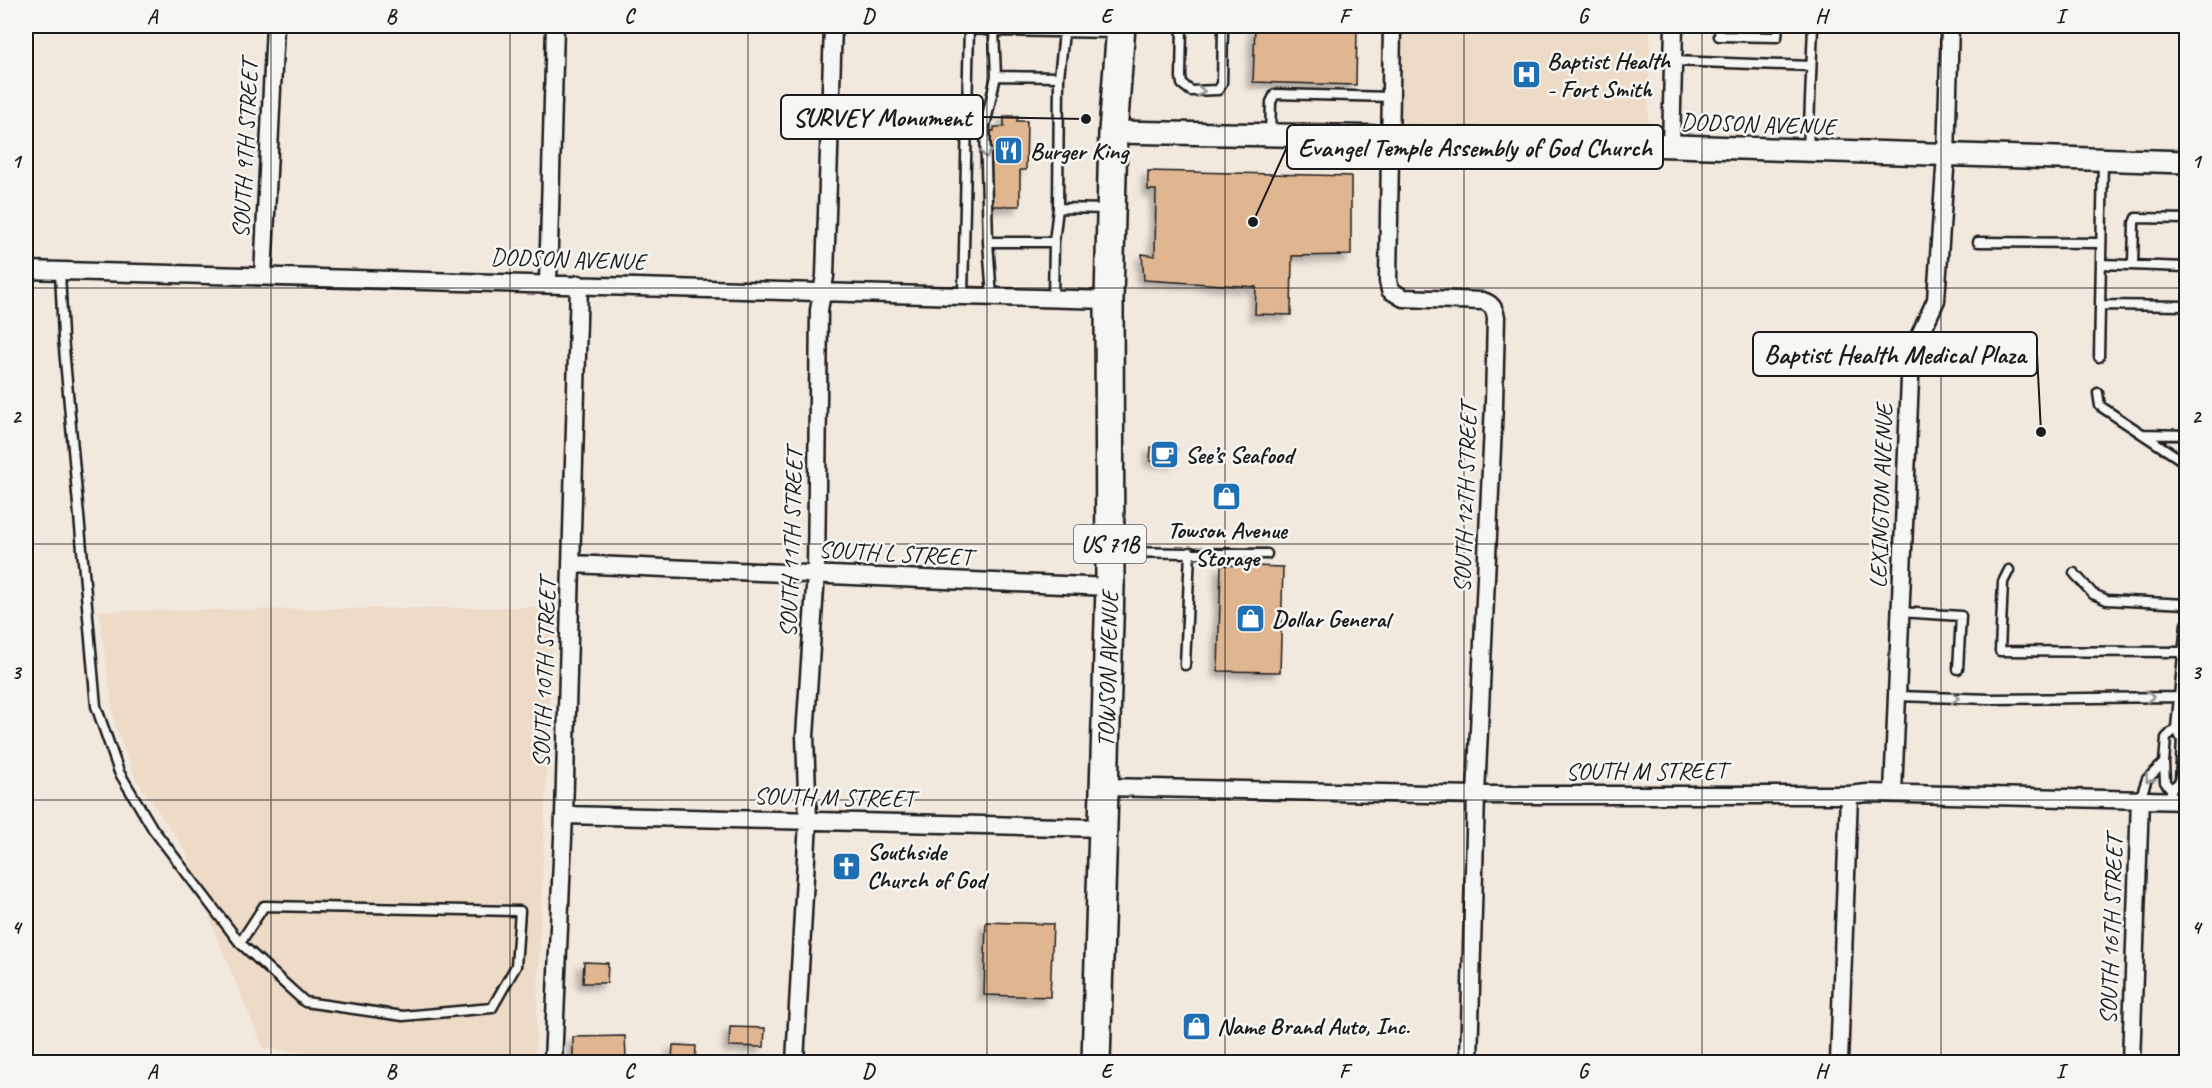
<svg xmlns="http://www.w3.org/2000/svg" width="2212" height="1088" viewBox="0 0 2212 1088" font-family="Caveat,sans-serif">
<defs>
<filter id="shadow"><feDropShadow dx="-5.5" dy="5.5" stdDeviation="3" flood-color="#0004"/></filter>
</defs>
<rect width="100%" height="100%" fill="#f2e9de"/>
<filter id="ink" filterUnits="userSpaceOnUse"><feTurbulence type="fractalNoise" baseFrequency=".0167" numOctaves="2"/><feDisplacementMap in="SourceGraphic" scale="12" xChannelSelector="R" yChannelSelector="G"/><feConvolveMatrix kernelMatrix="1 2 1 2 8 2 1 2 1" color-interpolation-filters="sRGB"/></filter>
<g filter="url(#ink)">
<!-- built -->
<path fill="#eddac7" d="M1403,26H1650L1648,131L1401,125Z
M553,607L535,1062H389L263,1048L216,935L186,851L136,779L115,726L99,611Z"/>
<!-- building -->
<path fill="#e0b690" stroke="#1c1c1c" stroke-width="1.5" filter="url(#shadow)" d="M1255,26H1357L1356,85L1253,82Z
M1004,116H1018L1017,121H1027L1026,170H1020V206H991V131H994V127H1004Z
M1148,171L1351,176V255L1292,256L1291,315L1255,314L1256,287L1144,280L1142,254L1155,256L1156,190H1148Z
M1151,447L1177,448L1176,462L1150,461Z
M1221,565L1283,567L1280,672L1218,671Z
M986,922L1053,924L1050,997L984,995Z
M584,962L608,963L607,983H583Z
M730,1027L765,1028L764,1047L729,1046Z
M625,1036L626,1057L573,1058V1037Z
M673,1045L696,1046L695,1062H672Z"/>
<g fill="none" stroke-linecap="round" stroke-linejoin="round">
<defs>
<path id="service" d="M1182,26L1181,77L1182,84L1191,91L1218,90L1222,84L1223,26
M1720,26L1719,36L1777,37L1778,26
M969,28L994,31L1117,33
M1673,61L1811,66
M996,76L1059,77L1064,33
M1270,135L1271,102L1275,94L1391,97
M1808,151L1813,26
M1058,208L1059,77
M988,242H1054
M1978,242L2101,243
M2101,264L2186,267
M2133,265L2134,223L2136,218L2186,219
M60,271L63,337L96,706L119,772L153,829L240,943L305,1002L403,1016L492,1008L516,966L520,911L264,906L240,943
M963,296L969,26
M992,297L988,242L985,126L996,76L994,31
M1053,299L1054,242L1058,208L1108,209
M2100,305L2186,306
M2099,357L2103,160
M2098,393L2100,406L2180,459L2186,468
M2143,434L2186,435
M1113,552L1267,554
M2009,570L2003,582L2000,651L2184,652
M2074,573L2093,594L2107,600L2186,604
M1900,612L1961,616L1958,669
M1185,665L1190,552
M1897,696L1990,699L2178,697
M2171,789L2180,782L2182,740L2176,728L2186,624
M2171,793V789L2165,782L2164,763L2166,738L2176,728
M2140,799L2147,779L2164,763"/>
<path id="minor" d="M1392,26L1388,281L1390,290L1403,298L1483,301C1492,304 1494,308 1496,317L1494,404L1476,795L1469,1062
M1671,146L1674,26
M26,270L1109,300
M263,276L275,26
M548,283L555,26
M571,564L1110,587
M1105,787L1476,795H1849L1867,793L2186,801
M1893,793L1911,354L1936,300L1946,155L1950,26
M564,815L1104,828
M553,1062L564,815L579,284
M795,1062L808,821L805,736L816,573L819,310L825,276L833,26
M1839,1062L1849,795
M2131,1062L2140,799"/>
<path id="tertiary" d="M1113,132L1391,137L2186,162"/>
<g id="primary">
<path id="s1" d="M1096,1062L1110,587L1109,300L1113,132L1121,26"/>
</g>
</defs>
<!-- service casing -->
<use href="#service" stroke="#1c1c1c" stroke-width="13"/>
<!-- minor casing -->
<use href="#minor" stroke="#1c1c1c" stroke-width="21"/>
<!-- tertiary casing -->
<use href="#tertiary" stroke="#1c1c1c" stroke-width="26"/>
<!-- primary casing -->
<use href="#primary" stroke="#1c1c1c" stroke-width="32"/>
<!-- service -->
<use href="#service" stroke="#f6f6f2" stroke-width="8"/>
<!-- minor -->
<use href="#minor" stroke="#f6f6f2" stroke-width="16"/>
<!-- tertiary -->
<use href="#tertiary" stroke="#f6f6f2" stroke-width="21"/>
<!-- primary -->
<use href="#primary" stroke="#f6f6f2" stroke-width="27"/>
</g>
<!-- one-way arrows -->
<defs><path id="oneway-chevron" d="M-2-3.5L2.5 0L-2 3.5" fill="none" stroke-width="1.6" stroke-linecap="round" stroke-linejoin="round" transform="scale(1.5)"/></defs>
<g stroke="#949492">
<use href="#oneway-chevron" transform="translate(1201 91) rotate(1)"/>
<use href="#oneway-chevron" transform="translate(986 154) rotate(88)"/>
<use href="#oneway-chevron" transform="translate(2150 697) rotate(-1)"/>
<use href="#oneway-chevron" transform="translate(1955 698) rotate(2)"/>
<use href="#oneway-chevron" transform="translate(2149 779) rotate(127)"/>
</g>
</g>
<!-- grid -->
<path fill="none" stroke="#1c1c1c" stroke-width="1.5" stroke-opacity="0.55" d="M271,26V1062M510,26V1062M748,26V1062M987,26V1062M1225,26V1062M1464,26V1062M1702,26V1062M1941,26V1062M26,288H2186M26,544H2186M26,800H2186"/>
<!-- icons -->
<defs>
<symbol id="hospital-square" viewBox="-11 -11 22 22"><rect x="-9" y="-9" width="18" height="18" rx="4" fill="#1f6fb2" stroke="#f6f6f2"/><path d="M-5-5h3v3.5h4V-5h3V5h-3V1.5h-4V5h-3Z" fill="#fff"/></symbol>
<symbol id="restaurant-square" viewBox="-11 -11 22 22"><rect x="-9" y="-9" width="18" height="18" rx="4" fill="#1f6fb2" stroke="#f6f6f2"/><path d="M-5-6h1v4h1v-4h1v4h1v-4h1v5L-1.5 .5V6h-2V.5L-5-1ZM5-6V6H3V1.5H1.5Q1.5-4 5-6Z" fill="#fff"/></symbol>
<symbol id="cafe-square" viewBox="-11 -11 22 22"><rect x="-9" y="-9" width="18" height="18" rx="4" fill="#1f6fb2" stroke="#f6f6f2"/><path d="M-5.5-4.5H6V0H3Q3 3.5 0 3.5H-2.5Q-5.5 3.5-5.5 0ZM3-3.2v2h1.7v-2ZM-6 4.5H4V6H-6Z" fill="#fff"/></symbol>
<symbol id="shop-square" viewBox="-11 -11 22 22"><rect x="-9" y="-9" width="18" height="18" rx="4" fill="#1f6fb2" stroke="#f6f6f2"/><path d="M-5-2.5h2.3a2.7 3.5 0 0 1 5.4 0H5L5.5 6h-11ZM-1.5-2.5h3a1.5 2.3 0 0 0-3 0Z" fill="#fff"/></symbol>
<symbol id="church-square" viewBox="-11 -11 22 22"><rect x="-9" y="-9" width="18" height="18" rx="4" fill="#1f6fb2" stroke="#f6f6f2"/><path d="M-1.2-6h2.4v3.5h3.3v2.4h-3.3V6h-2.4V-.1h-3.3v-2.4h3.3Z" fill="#fff"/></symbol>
</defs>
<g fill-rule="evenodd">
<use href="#hospital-square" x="1510" y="58" width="33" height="33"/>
<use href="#restaurant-square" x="992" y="134" width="33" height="33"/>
<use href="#cafe-square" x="1148" y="438" width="33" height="33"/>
<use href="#shop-square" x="1210" y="480" width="33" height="33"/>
<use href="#shop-square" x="1234" y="602" width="33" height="33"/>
<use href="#church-square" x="830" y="850" width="33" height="33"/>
<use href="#shop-square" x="1180" y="1010" width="33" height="33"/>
</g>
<g text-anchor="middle" stroke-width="5" stroke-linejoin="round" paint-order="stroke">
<!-- shield labels -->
<rect fill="#f6f6f2" stroke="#5d5d5c" stroke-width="1.5" x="1074" y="525" width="72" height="38" rx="4.5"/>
<g font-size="22" font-weight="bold" fill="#1c1c1c">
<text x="1110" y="552">US 71B</text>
</g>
<!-- poi labels -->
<g font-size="24" font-weight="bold" fill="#1c1c1c" stroke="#f6f6f2" text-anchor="start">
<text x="1547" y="69">Baptist Health<tspan x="1547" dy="28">- Fort Smith</tspan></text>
<text x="1030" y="159">Burger King</text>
<text x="1185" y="463">See’s Seafood</text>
<text x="1227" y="538" text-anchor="middle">Towson Avenue<tspan x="1227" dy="28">Storage</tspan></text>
<text x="1272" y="627">Dollar General</text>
<text x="867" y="860">Southside<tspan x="867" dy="28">Church of God</tspan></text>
<text x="1217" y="1034">Name Brand Auto, Inc.</text>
</g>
<!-- street labels -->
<g font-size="24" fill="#1c1c1c" stroke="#f6f6f2">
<text transform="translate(1758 124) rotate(2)" y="8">DODSON AVENUE</text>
<text transform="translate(245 149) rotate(-87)" y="8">SOUTH 9TH STREET</text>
<text transform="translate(568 259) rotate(2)" y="8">DODSON AVENUE</text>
<text transform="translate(1881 496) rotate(-88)" y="8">LEXINGTON AVENUE</text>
<text transform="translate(1465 498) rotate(-88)" y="8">SOUTH 12TH STREET</text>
<text transform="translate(791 543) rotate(-88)" y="8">SOUTH 11TH STREET</text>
<text transform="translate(895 553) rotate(3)" y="8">SOUTH L STREET</text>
<text dy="8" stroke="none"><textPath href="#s1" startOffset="393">TOWSON AVENUE</textPath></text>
<text transform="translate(544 673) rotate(-88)" y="8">SOUTH 10TH STREET</text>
<text x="1646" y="779">SOUTH M STREET</text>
<text transform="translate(834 797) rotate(1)" y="8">SOUTH M STREET</text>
<text transform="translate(2111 930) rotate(-88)" y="8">SOUTH 16TH STREET</text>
</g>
</g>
<!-- callouts -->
<path fill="none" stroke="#1c1c1c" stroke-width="2" d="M1086 119L983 117M1253 222L1287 147M2041 432L2037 354"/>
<g fill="#1c1c1c" stroke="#f6f6f2" stroke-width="2">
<circle cx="1086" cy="119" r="6"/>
<circle cx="1253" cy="222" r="6"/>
<circle cx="2041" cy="432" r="6"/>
</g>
<g fill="#f6f6f2" stroke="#1c1c1c" stroke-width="2">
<rect x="781" y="95" width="202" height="44" rx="6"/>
<rect x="1287" y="125" width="376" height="44" rx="6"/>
<rect x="1753" y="332" width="284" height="44" rx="6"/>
</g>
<g font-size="26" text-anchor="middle" font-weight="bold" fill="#1c1c1c">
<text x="882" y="126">SURVEY Monument</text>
<text x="1475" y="156">Evangel Temple Assembly of God Church</text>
<text x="1895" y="363">Baptist Health Medical Plaza</text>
</g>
<!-- margin -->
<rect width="2212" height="1088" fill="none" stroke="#f6f6f2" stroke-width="66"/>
<rect x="33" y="33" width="2146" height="1022" fill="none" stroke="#1c1c1c" stroke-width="2"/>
<g font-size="20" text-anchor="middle" font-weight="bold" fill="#1c1c1c">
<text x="152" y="23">A</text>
<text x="391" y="23">B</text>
<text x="629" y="23">C</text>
<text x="868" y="23">D</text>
<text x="1106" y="23">E</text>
<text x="1344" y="23">F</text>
<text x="1583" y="23">G</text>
<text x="1821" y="23">H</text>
<text x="2060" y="23">I</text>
<text x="16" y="168">1</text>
<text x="2196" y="168">1</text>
<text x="16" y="423">2</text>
<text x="2196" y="423">2</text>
<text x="16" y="679">3</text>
<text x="2196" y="679">3</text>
<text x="16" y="934">4</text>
<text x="2196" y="934">4</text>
<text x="152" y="1078">A</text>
<text x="391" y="1078">B</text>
<text x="629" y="1078">C</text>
<text x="868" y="1078">D</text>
<text x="1106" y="1078">E</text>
<text x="1344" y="1078">F</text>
<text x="1583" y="1078">G</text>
<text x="1821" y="1078">H</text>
<text x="2060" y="1078">I</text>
</g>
</svg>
